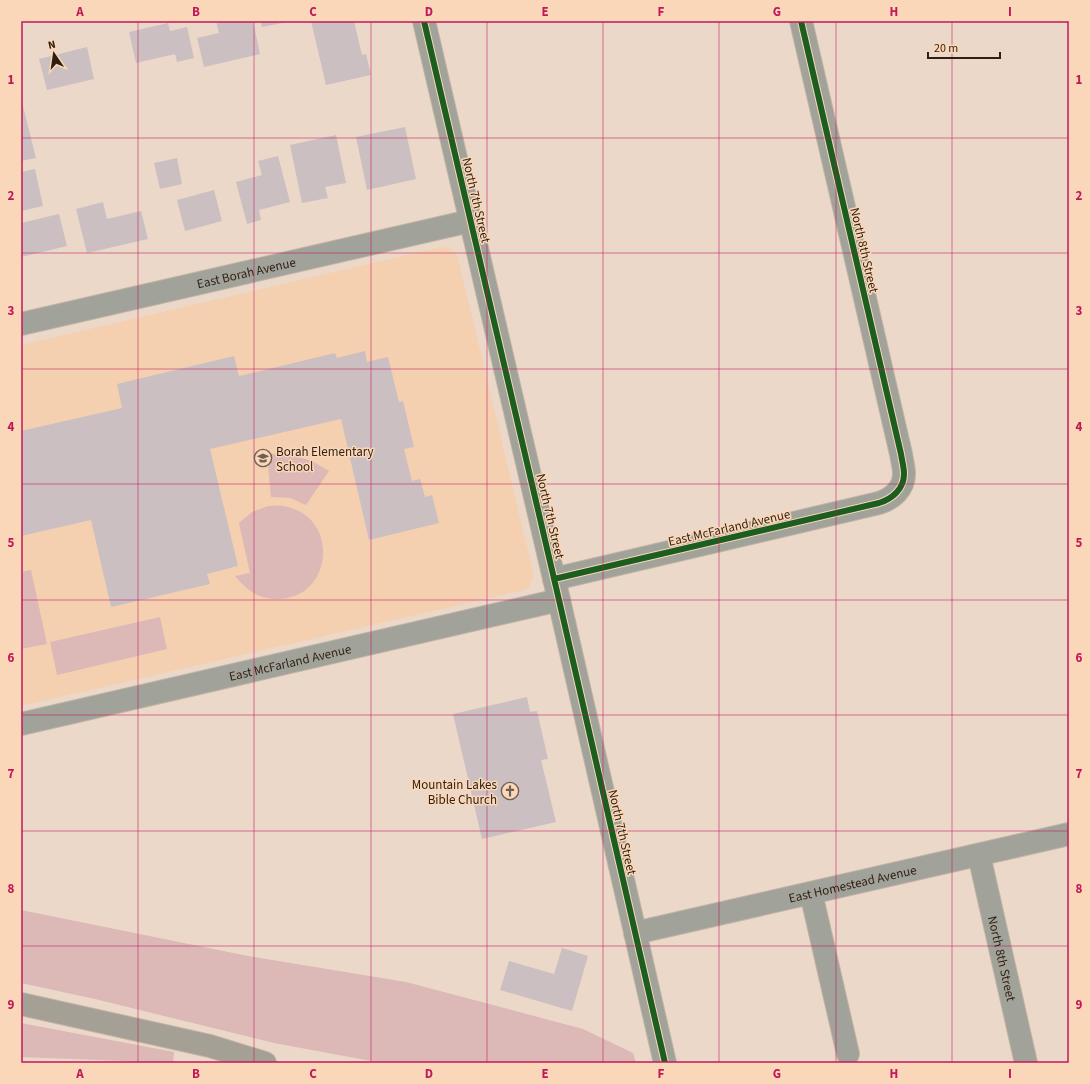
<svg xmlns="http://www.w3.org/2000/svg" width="1090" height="1084" viewBox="0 0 1090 1084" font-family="'Source Sans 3',sans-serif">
<rect width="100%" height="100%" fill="#ebd8c8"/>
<!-- built -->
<path fill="#f4d0b1" d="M447,247L457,254L533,572L532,580L529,587L524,590L21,706V345L437,248Z"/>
<!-- green -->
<path fill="#dcb8b7" d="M267,454H288L312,461L329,471L306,505L290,498L271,497Z
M268,506C273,506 278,505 283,506C341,515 334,600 276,599C259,599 246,590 235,576L250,573L239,523L252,512Z
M31,570L47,644L21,649V572Z
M160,617L167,649L57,675L50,642Z
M21,910L248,956L406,982L583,1029L633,1053L636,1063H382L274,1043L95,999L21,983Z
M21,1023L174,1052L173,1063L21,1057Z"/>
<!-- building -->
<path fill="#cbbfc1" d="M216,21H253L260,54L204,67L197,38L219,33Z
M260,21H287V22L262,27Z
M311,21H354L362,55L366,54L371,75L326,85Z
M168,23L170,31L187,27L194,58L177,62L175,54L136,63L129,32Z
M87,47L94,79L47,90L39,59Z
M21,98L36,158L21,161Z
M405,127L416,179L367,190L356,137Z
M336,135L346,183L325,187L328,198L302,203L290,145Z
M278,156L290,202L259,210L261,220L247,224L236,182L262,175L258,161Z
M177,158L182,184L160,189L154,163Z
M35,169L43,206L21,211V172Z
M214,190L222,221L185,231L177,200Z
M103,202L107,219L141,211L148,239L87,253L76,209Z
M59,214L67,246L21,257V223Z
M365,351L367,362L388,357L399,402L403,401L414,447L404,449L412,481L420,479L425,497L432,495L439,523L369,540L341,419L210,449L238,566L207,574L210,584L111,607L91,520L21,536V431L122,408L117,384L234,356L239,376L335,353L337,358Z
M527,697L530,712L537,711L548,759L541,760L556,822L482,839L453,714Z
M562,948L588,956L572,1011L500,990L509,961L554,974Z"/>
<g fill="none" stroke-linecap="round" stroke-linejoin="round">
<defs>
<g id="minor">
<path d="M424,21L559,600L665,1063"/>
<path id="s1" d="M21,324L470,221"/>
<path d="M554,579L879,503C892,499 904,489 904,474C904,467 902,461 901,454L801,21"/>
<path id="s2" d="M21,724L559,600"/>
<path id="s3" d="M979,855L1026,1063"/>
<path d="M811,893L848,1054"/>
<path id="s4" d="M635,933L1069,834"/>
</g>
<path id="highway" d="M21,1004L210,1046L265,1063"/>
</defs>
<!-- minor casing -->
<use href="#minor" stroke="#c3b4a6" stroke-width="24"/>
<!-- highway casing -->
<use href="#highway" stroke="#c3b4a6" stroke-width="24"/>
<!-- minor -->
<use href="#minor" stroke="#a1a29a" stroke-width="22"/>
<!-- highway -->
<use href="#highway" stroke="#a5a095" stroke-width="22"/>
<defs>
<path id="cycleway" d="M424,21L559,600L665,1063
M554,579L879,503C892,499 904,489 904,474C904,467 902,461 901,454L801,21"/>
</defs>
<!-- cycleway casing -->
<use href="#cycleway" stroke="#fad7b9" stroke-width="8"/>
<!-- cycleway -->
<use href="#cycleway" stroke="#1b5e20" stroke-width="6"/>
</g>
<!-- grid -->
<path fill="none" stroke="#c2185b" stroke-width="1" stroke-opacity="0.55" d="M138,21V1063M254,21V1063M371,21V1063M487,21V1063M603,21V1063M719,21V1063M836,21V1063M952,21V1063M21,138H1069M21,253H1069M21,369H1069M21,484H1069M21,600H1069M21,715H1069M21,831H1069M21,946H1069"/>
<!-- icons -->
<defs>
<symbol id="school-ring" viewBox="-11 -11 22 22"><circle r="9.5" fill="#fad7b9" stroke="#716050" stroke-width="1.5"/><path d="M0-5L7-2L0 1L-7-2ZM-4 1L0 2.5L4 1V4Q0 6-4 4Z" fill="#716050"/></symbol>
<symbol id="church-ring" viewBox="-11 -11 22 22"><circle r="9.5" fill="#fad7b9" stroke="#716050" stroke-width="1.5"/><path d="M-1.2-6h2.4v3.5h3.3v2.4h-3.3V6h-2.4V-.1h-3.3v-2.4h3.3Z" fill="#716050"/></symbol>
</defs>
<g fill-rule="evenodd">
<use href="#school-ring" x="253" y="448" width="20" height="20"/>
<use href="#church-ring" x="500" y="781" width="20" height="20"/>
</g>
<g text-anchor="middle" stroke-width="3" stroke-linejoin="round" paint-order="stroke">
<!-- street labels -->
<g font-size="13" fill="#2f1f10" stroke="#fad7b9">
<text transform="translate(477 200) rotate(77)" y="5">North 7th Street</text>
<text transform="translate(865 250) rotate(77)" y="5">North 8th Street</text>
<text dy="5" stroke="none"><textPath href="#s1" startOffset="231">East Borah Avenue</textPath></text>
<text transform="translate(551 516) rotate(77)" y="5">North 7th Street</text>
<text transform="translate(729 527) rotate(-13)" y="5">East McFarland Avenue</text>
<text dy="5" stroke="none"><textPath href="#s2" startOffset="276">East McFarland Avenue</textPath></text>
<text transform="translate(623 832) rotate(77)" y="5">North 7th Street</text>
<text dy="5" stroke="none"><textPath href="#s4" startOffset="223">East Homestead Avenue</textPath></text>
<text dy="5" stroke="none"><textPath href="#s3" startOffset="106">North 8th Street</textPath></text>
</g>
<!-- poi labels -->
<g font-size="13" fill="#2f1f10" stroke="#fad7b9" text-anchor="start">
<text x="276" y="456">Borah Elementary<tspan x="276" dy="15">School</tspan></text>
<text x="497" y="789" text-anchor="end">Mountain Lakes<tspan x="497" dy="15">Bible Church</tspan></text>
</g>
</g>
<!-- border -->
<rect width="1090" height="1084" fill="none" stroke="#fad7b9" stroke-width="44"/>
<!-- north arrow -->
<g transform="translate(54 54) rotate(347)" stroke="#fad7b9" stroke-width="3" paint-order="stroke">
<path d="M0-3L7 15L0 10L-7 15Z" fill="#2f1f10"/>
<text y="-6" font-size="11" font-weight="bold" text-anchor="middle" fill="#2f1f10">N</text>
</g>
<!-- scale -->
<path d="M928 52v6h72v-6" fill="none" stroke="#2f1f10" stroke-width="2"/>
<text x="934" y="52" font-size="12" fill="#2f1f10" stroke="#fad7b9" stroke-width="3" paint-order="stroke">20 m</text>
<rect x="22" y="22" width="1046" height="1040" fill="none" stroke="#c2185b" stroke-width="1.5"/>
<g font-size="13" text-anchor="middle" font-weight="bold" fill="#c2185b">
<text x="80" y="16">A</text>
<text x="196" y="16">B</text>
<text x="313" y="16">C</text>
<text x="429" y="16">D</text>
<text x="545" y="16">E</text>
<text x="661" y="16">F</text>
<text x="777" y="16">G</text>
<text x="894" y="16">H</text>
<text x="1010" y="16">I</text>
<text x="11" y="84">1</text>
<text x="1079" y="84">1</text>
<text x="11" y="200">2</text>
<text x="1079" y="200">2</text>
<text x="11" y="315">3</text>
<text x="1079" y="315">3</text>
<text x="11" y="431">4</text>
<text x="1079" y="431">4</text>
<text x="11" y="547">5</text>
<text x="1079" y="547">5</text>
<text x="11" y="662">6</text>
<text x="1079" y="662">6</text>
<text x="11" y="778">7</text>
<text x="1079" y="778">7</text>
<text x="11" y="893">8</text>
<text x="1079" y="893">8</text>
<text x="11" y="1009">9</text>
<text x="1079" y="1009">9</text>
<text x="80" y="1078">A</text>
<text x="196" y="1078">B</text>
<text x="313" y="1078">C</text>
<text x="429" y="1078">D</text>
<text x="545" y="1078">E</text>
<text x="661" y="1078">F</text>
<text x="777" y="1078">G</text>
<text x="894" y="1078">H</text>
<text x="1010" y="1078">I</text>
</g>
</svg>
